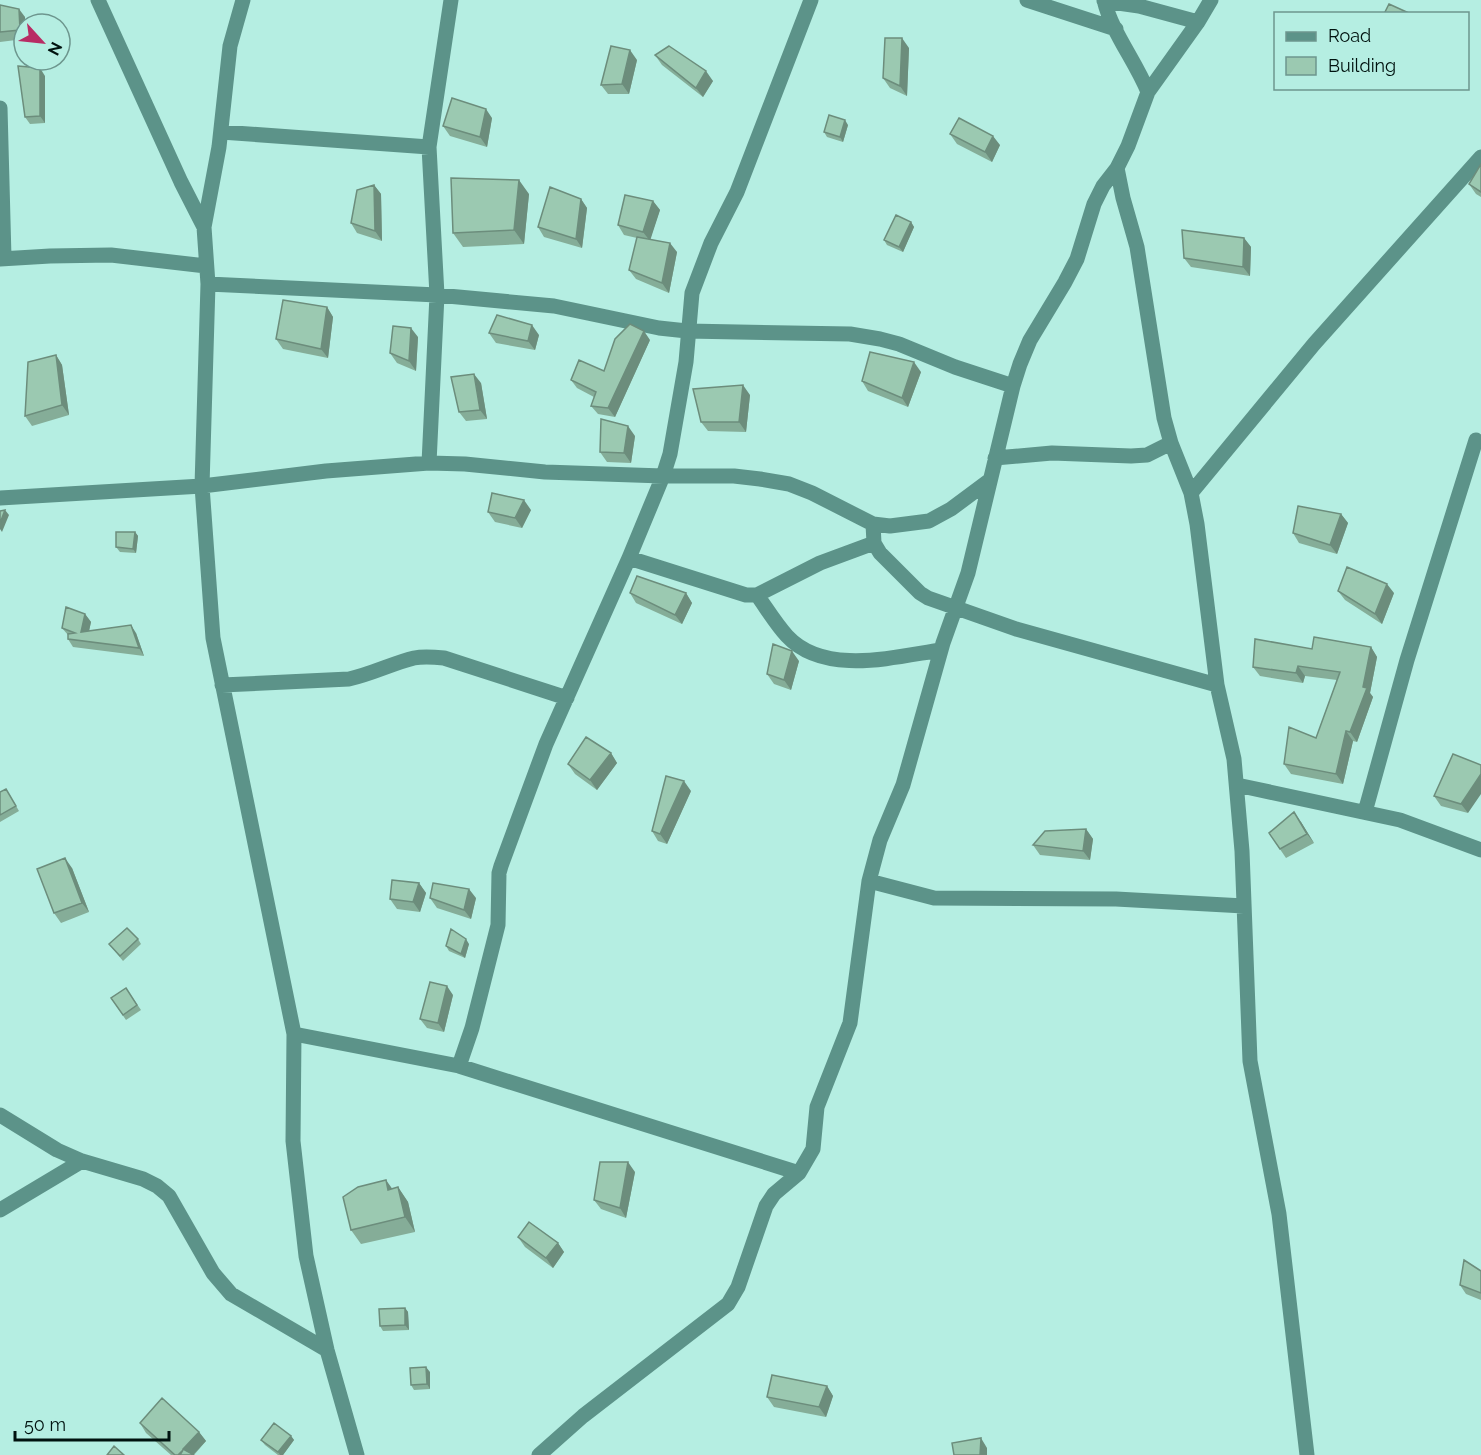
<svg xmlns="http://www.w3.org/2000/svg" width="1481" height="1455" viewBox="0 0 1481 1455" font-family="Raleway,sans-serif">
<rect width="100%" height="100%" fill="#b5eee2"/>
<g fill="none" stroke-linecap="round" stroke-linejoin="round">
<!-- minor -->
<path stroke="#5c9389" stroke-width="15" d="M98,0L181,182L204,227L208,284L202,486L213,638L294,1034L293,1141L306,1256L327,1350L357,1455
M1027,0L1116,29
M1104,1L1139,6L1198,22
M1148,92L1198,22L1211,0
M0,108L4,258
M221,132L429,147
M1117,168L1123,198L1137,247L1164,418L1171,443L1191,493L1197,524L1217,685L1234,759L1242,851L1250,1061L1279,1214L1307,1455
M204,227L219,147L230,46L243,0
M0,259L50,256L111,255L206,266
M208,284L437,295L554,306L659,328L687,331L850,334L880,339L899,344L955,367L1013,386
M995,458L1052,453L1131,456L1147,455L1171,443
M429,463L437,295L429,147L451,0
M1191,493L1314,344L1481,157
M0,498L202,486L326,471L429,463L465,464L545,472L663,476H734L760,479L789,484L812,493L873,524L890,526L929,521L951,509L990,480
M873,524L874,543L880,553L920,593L928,598L1016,629L1217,685
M629,558L746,595H757L820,563L874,543
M757,595C767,609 776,624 787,636C824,676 894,657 941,650
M222,685L349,679C372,674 393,663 414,658C424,656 434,657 444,658L567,698
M1237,785L1400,820L1481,850
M1365,812L1407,660L1476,440
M869,881L934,898L1116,899L1244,906
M294,1034L459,1066L799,1173
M459,1066L472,1028L498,925L499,873L501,866L546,744L629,558L663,476L670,454L686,362L692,293L711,243L737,192L811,0
M0,1115L57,1150L82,1161L143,1179L157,1186L169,1196L213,1273L231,1294L327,1350
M0,1210L82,1161
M539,1455L583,1416L728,1304L738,1287L766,1206L774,1194L799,1173L813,1149L817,1107L850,1023L869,881L880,840L903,785L943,643L968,573L1013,386L1020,364L1030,340L1065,282L1077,259L1094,204L1103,186L1117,168L1128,146L1148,92C1135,60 1112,33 1104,0"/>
</g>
<!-- wall -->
<path fill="#85ad98" d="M0,5L25,17L24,24V39L0,42Z
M909,48L907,96L890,88L883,78Z
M655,55L713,81L703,97L662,65Z
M637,60L629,94H608L601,85Z
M45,76V123L30,124L25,117Z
M492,118L487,147L450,136L443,126Z
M848,125L843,142L827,137L824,132Z
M950,134L1000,145L992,162L957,144Z
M1481,164V197L1476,194L1469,184Z
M374,185L381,194L382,241L357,233L351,223Z
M529,194L524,244L463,247L453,233Z
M581,199L587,208L582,248L544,237L538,227Z
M653,201L660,210L650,239L677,252L669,293L636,279L629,270L637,238L624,235L618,225Z
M911,222L914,227L903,252L887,245L884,240Z
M1244,238L1251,247L1250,276L1191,267L1184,258Z
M327,307L333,317L328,358L283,349L276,339Z
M489,333L539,335L535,350L496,343Z
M418,337L416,371L397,363L390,353Z
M650,340L615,417L598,414L591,406L594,397L577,388L571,380L604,371Z
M56,355L62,365L69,415L32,426L25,416Z
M921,372L908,407L868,391L862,381Z
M481,383L487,419L466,421L459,412Z
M750,395L746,432L708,431L701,422Z
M635,436L631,463L607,462L600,452Z
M531,510L522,528L495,522L488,512Z
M1341,514L1348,523L1337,554L1299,543L1293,533Z
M135,532L138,536L136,553L120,552L116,547Z
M1338,591L1394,593L1382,624L1345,600Z
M630,593H686L692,603L682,624L636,603Z
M85,614L91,622L89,631L136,633L144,656L73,647L68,639V635L62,628Z
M1371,647L1377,657L1370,693L1373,697L1357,742L1353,741L1343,784L1291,774L1284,764L1316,738L1337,680L1305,676L1303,683L1260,676L1253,667L1312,649Z
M799,661L791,690L774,684L767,674Z
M611,753L617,763L597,790L575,774L568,764Z
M1453,754L1468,813L1441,806L1434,796Z
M691,791L667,844L658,841L652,831Z
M0,792L9,794L19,811L0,822Z
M1301,822L1314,843L1286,858L1269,833Z
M1086,829L1093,839L1090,860L1040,855L1033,845Z
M72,868L89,912L61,923L54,913Z
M419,883L426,893L420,912L397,909L390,899Z
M430,898H476L471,919L437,908Z
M138,939L141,944L123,961L109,944Z
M469,944L465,958L449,951L446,946Z
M126,988L141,1010L126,1020L111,998Z
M453,995L444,1032L427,1028L420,1019Z
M635,1172L626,1218L601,1209L594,1200Z
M398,1187L408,1202L415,1232L361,1244L351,1230L392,1189Z
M518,1237L558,1243L564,1252L553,1268L525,1247Z
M1481,1271V1300L1466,1294L1460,1285Z
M405,1308L408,1312L409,1330L383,1331L380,1326Z
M430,1372V1389L414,1390L411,1385Z
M827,1386L833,1396L826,1417L774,1407L767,1397Z
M140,1423L199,1432L206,1441L194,1455H171L146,1433Z
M291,1436L294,1440L283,1455H278L265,1445L261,1440Z"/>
<!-- shaded-wall -->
<path fill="#6c8d7c" d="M19,9L25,17V24H24V36L20,30Z
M902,38L909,48L907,96L900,86Z
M630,50L637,60L629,94L622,84Z
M40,68L45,76V123L40,116Z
M706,71L713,81L703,97L696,88Z
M486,109L492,118L487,147L480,137Z
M845,120L848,125L843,142L840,137Z
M993,136L1000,145L992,162L985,152Z
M519,180L529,194L524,244L514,230Z
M374,185L381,194L382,241L375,231Z
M581,199L587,208L582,248L576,239Z
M653,201L660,210L650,241L643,232Z
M911,222L914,227L903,252L899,247Z
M1244,238L1251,247L1250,276L1243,267Z
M670,243L677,252L669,293L662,283Z
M327,307L333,317L328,358L321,349Z
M532,325L539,335L535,350L528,341Z
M411,328L418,337L416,371L409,361Z
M644,331L650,340L615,417L608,408Z
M56,355L62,365L69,415L62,405Z
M914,362L921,372L908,407L902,398Z
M474,374L481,383L487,419L480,410Z
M743,385L750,395L746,432L739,422Z
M628,426L635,436L631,463L624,453Z
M524,500L531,510L522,528L515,518Z
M5,510L9,515L2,532L0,529V523Z
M1341,514L1348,523L1337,554L1330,545Z
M135,532L138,536L136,553L133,549Z
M1387,584L1394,593L1382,624L1375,614Z
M686,593L692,603L682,624L675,615Z
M85,614L91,622L87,640L81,632Z
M131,625L136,633L144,656L139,648Z
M1371,647L1377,657L1370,693L1373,697L1357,742L1350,732L1363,687Z
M792,651L799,661L791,690L784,680Z
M1298,666L1305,676L1303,683L1296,673Z
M1346,731L1353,741L1343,784L1336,774Z
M611,753L617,763L597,790L590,780Z
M1481,774V794L1468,813L1461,804Z
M684,781L691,791L667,844L660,834Z
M1294,812L1301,822L1314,843L1307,834Z
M1086,829L1093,839L1090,860L1083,851Z
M65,858L72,868L89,912L82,903Z
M419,883L426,893L420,912L413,902Z
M469,889L476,898L471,919L464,910Z
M466,939L469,944L465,958L461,954Z
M447,986L453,995L444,1032L438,1023Z
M628,1162L635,1172L626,1218L620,1208Z
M386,1180L396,1194L388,1190Z
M398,1187L408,1202L415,1232L405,1217Z
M558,1243L564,1252L553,1268L546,1258Z
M405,1308L408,1312L409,1330L405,1325Z
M426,1367L430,1372V1389L427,1384Z
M827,1386L833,1396L826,1417L819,1407Z
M199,1432L206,1441L193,1455L183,1449Z
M291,1436L294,1440L283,1455H280L278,1452Z
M981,1438L987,1448V1455H980Z"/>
<!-- building -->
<path fill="#9bc9b1" stroke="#6c8d7c" stroke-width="1.5" d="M1389,4L1411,14H1384Z
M0,5L19,9L20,30L0,32Z
M885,38H902L900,86L883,78Z
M611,46L630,50L622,84L601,85Z
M669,46L706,71L696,88L655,55Z
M18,66L40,68V116L25,117Z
M452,98L486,109L480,137L443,126Z
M829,115L845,120L840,137L824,132Z
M959,118L993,136L985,152L950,134Z
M1481,164V192L1469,184Z
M451,178L519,180L514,230L453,233Z
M374,185L375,231L351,223L357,190Z
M550,187L581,199L576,239L538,227Z
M625,195L653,201L643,232L618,225Z
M896,215L911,222L899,247L884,240Z
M1182,230L1244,238L1243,267L1184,258Z
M637,237L670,243L662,283L629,270Z
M283,300L327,307L321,349L276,339Z
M497,315L532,325L528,341L489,333Z
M630,324L644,331L608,408L591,406L596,392L571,380L579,360L604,371L615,339Z
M393,326L411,328L409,361L390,353Z
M870,352L914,362L902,398L862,381Z
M56,355L62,405L25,416L28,362Z
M474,374L480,410L459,412L451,377Z
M743,385L739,422H701L693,389Z
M601,419L628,426L624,453L600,452Z
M492,493L524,500L515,518L488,512Z
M1298,506L1341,514L1330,545L1293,533Z
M5,510L0,523V511Z
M116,532H135L133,549L116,547Z
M1347,567L1387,584L1375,614L1338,591Z
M637,576L686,593L675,615L630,593Z
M66,607L85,614L81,632L131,625L139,648L68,639V634L75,633L62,628Z
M1314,637L1371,647L1363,687L1367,688L1350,732L1346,731L1336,774L1284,764L1289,727L1316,738L1340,672L1298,666L1296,673L1253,667L1255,639L1312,649Z
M773,644L792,651L784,680L767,674Z
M586,737L611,753L590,780L568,764Z
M1453,754L1481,765V774L1461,804L1434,796Z
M666,776L684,781L660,834L652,831Z
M6,789L16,806L0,815V792Z
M1294,812L1307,834L1280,849L1269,833Z
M1086,829L1083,851L1033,845L1045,831Z
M65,858L82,903L54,913L37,869Z
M392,880L419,883L413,902L390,899Z
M433,883L469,889L464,910L430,898Z
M127,928L138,939L120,956L109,944Z
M451,929L466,939L461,954L446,946Z
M430,982L447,986L438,1023L420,1019Z
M126,988L137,1005L123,1015L111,998Z
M600,1162H628L620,1208L594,1200Z
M386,1180L388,1190L398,1187L405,1217L351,1230L343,1197L358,1187Z
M529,1222L558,1243L546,1258L518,1237Z
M1464,1260L1481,1271V1293L1460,1285Z
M405,1308V1325L380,1326L379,1309Z
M426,1367L427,1384L411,1385L410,1368Z
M772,1375L827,1386L819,1407L767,1397Z
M162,1398L199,1432L183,1449L194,1455H180L183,1450L178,1455H175L140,1423Z
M274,1423L291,1436L278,1452L261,1440Z
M981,1438L980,1455H954L952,1443Z
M114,1446L124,1455H107Z"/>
<!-- legend -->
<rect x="1274" y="12" width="195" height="78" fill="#b5eee2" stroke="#6d968e" stroke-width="1.5"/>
<rect x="1286" y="32" width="30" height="9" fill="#5c9389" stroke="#6d968e" stroke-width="1.5"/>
<text x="1328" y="42" font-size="18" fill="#00120f">Road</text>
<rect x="1286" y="57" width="30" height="18" fill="#9bc9b1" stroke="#6d968e" stroke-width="1.5"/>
<text x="1328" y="72" font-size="18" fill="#00120f">Building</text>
<!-- north arrow -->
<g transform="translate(42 42) rotate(117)"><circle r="28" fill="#b5eee2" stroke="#6d968e" stroke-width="1.5"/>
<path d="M0-4.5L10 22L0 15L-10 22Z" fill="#b82c64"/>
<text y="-9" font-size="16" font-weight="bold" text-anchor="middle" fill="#00120f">N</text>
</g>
<!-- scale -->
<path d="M15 1431v9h154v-9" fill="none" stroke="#00120f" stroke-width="3"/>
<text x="24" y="1431" font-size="18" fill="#00120f" stroke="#b5eee2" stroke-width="4.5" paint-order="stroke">50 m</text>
</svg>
